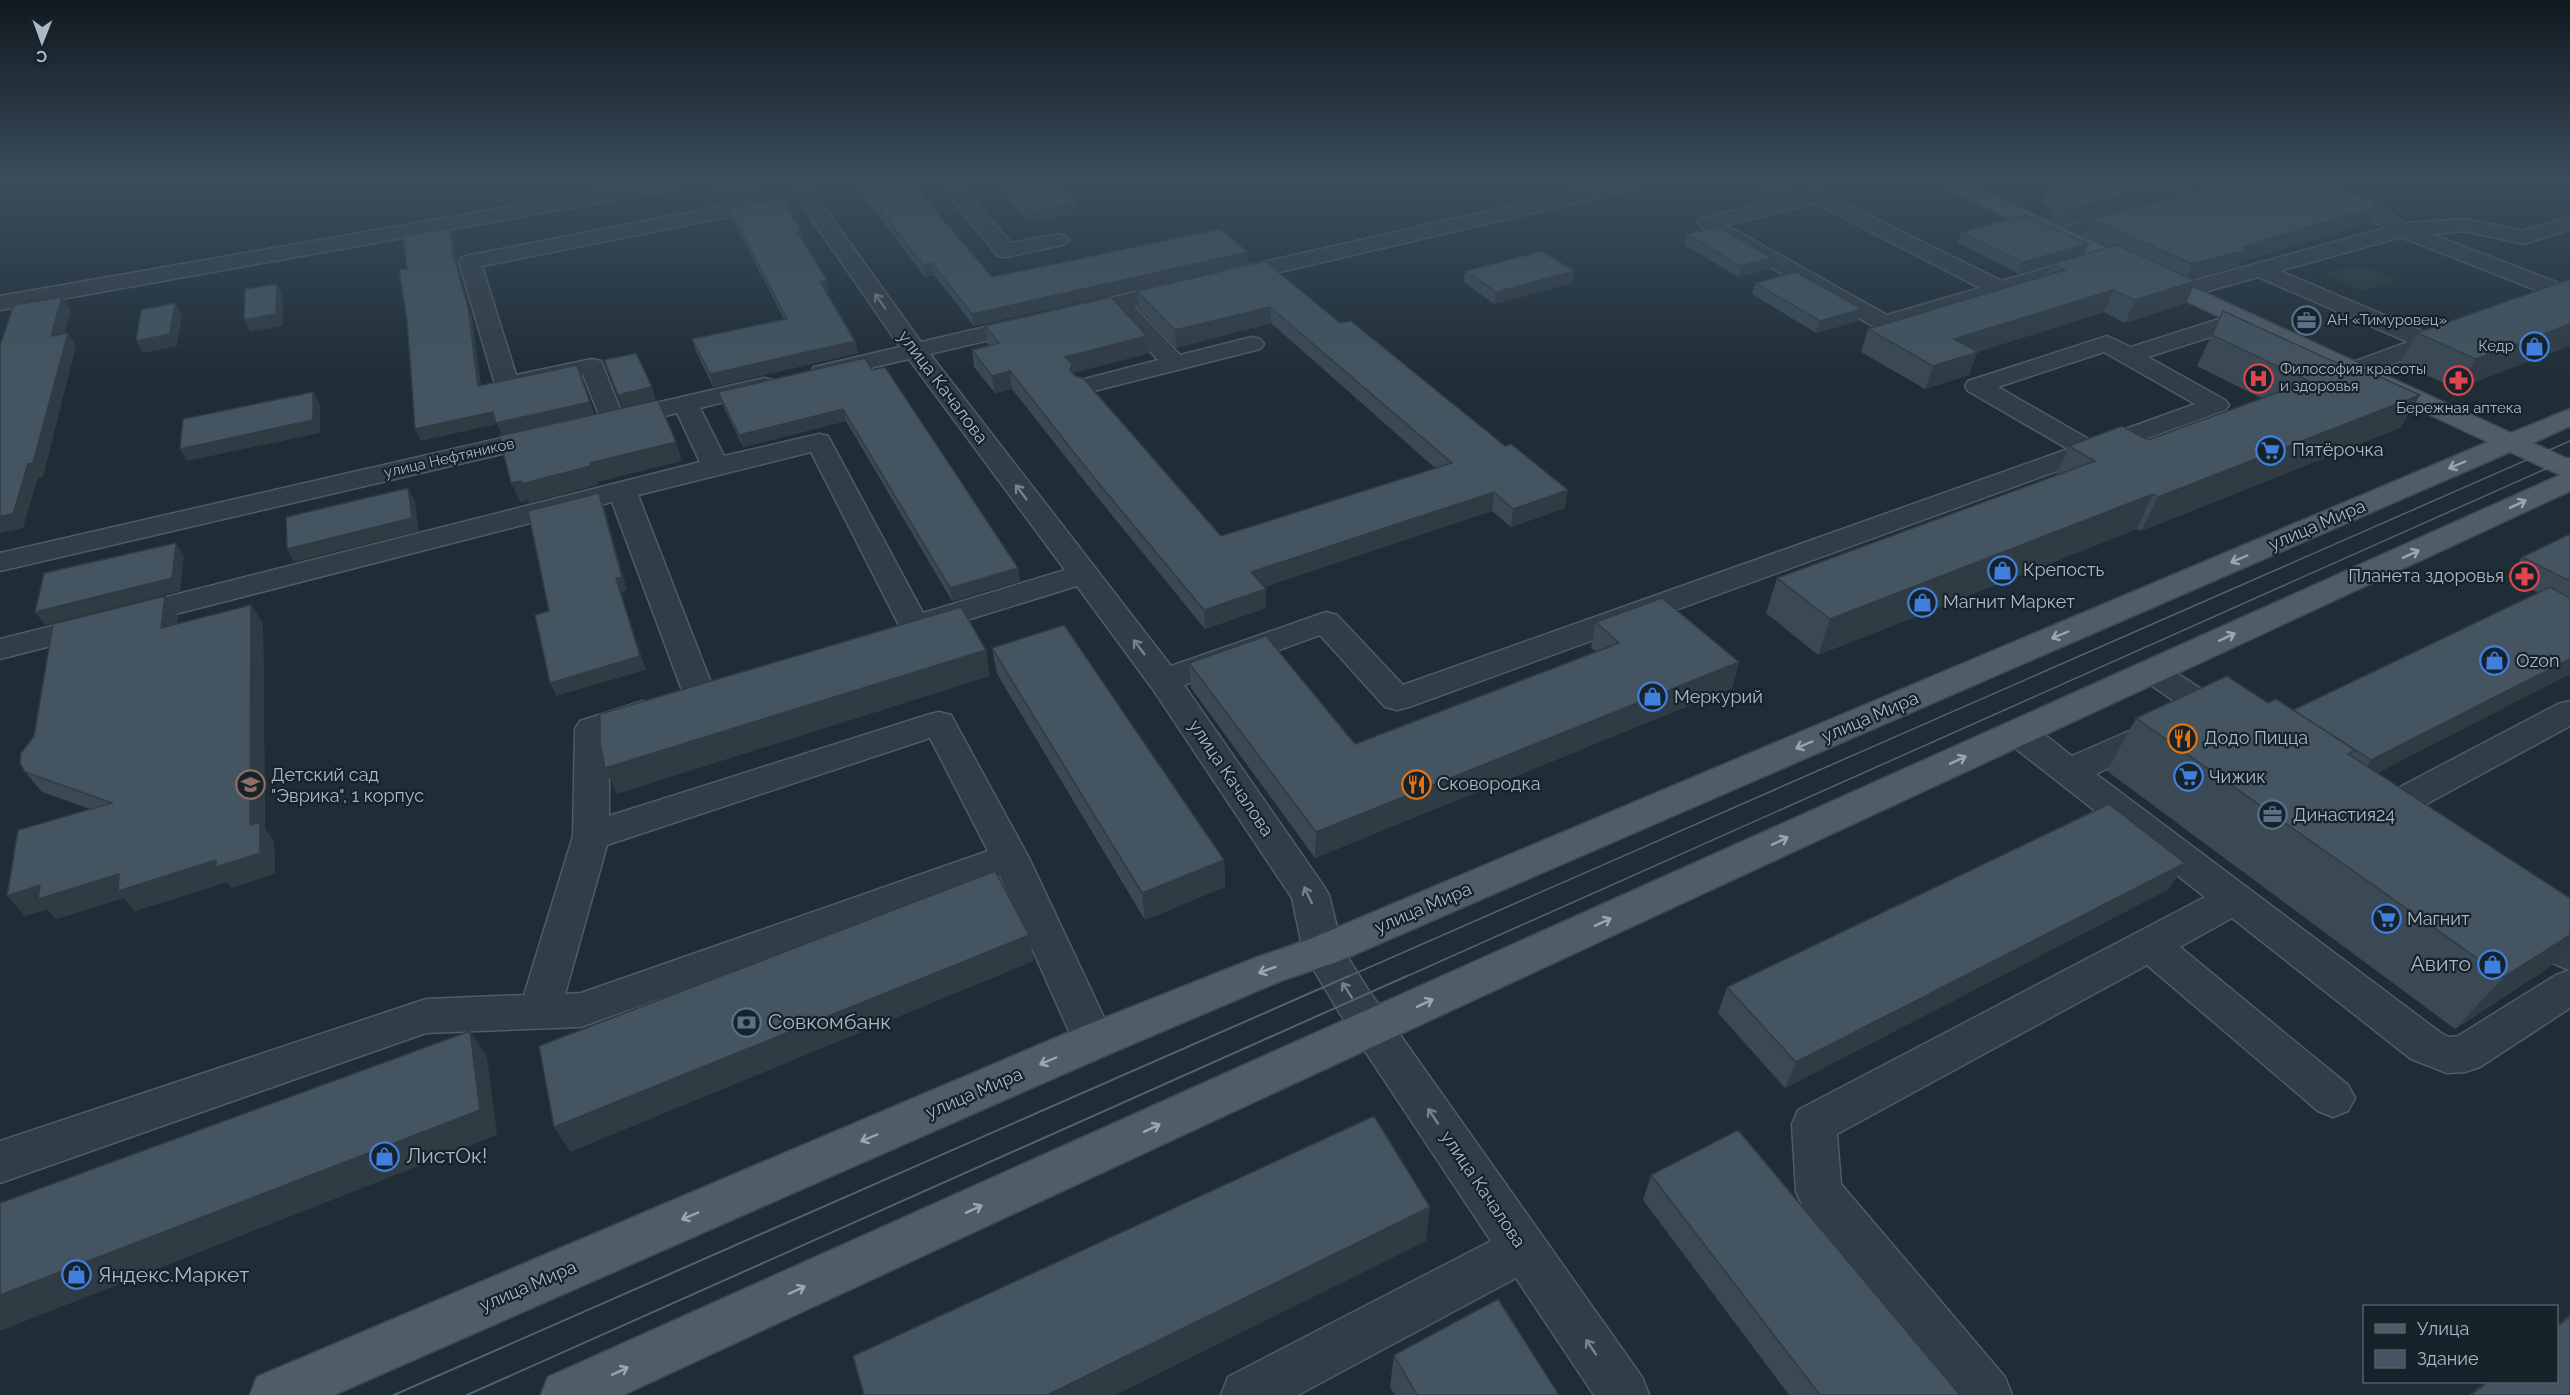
<svg xmlns="http://www.w3.org/2000/svg" width="2570" height="1395" viewBox="0 0 2570 1395" font-family="Raleway,sans-serif">
<rect width="100%" height="100%" fill="#1e2d36"/>
<!-- green -->
<path fill="#233b38" d="M2361,265L2397,280L2363,291L2324,274Z"/>
<g fill="none" stroke-linecap="round" stroke-linejoin="round">
<defs>
<path id="minor" d="M644,183H686L683,187L676,189L0,310V296Z
M791,183H811L816,196L921,342L1182,281L1190,283L1193,288L1190,293L1134,306L1180,355L1252,337L1260,339L1264,344L1260,349L1086,393L1077,391L1074,386L1077,381L1158,360L1113,311L930,354L1171,666L1326,612L1337,615L1403,685L2068,449L1968,391L1965,386L1968,381L2107,336L2131,347L2235,314L2243,312L2251,314L2255,319L2251,324L2148,357L2225,400L2229,405L2225,410L1409,707L1397,710L1385,707L1320,635L1184,685L1323,885L1329,895L1342,948L1367,988L1642,1377L1649,1395H1594L1516,1278L1298,1395H1221L1228,1377L1491,1241L1339,1012L1309,962L1303,951L1292,898L1152,688L1077,586L925,633L914,636L903,633L811,452L638,495L715,693L711,701L699,704L687,701L683,693L612,502L0,659V639L700,462L677,413L619,427L603,425L583,375L507,391L498,389L495,384L459,262L462,257L470,255L774,196L781,198L784,202L781,206L482,266L516,375L592,359L601,361L621,411L764,378L773,380L776,385L773,390L700,408L724,456L819,434L828,436L923,613L1065,570L909,359L823,379L814,377L811,372L814,367L900,347L796,196ZM2104,352L2195,404L2092,441L1998,387Z
M939,183H959L1011,243L1058,234L1065,236L1069,240L1065,244L1058,246L1006,257L998,256Z
M1610,183H1645L1642,187L1635,189L1229,284L1221,282L1218,277L1221,272L1229,270Z
M2281,183H2310L2374,205L2406,223L2465,219L2522,231L2570,217V230L2523,244L2465,231L2431,234L2569,287L2570,295C2558,303 2539,311 2525,308L2522,303L2525,298L2541,292L2401,237L2280,271L2429,334L2451,327L2459,329L2463,334L2459,339L2363,375L2354,377L2345,375L2342,370L2345,365L2408,342L2258,277L2183,298L2175,296L2172,291L2175,286L2385,228L2360,213L2284,187Z
M1817,190L2002,281L2090,255L2098,257L2101,262L2098,267L1884,330L1876,328L1701,227L1698,223L1701,219ZM1815,203L1980,288L1887,315L1726,225Z
M2131,209L2138,211L2141,215L2138,219L2060,240L2053,238L2049,234L2053,230Z
M545,428L554,430L558,436L554,442L0,571V553Z
M2152,660L2163,664L2235,711L2240,719L2235,727L2223,730L2211,727L2141,678L2136,671L2141,664Z
M643,701L655,704L660,712L655,720L609,736V816L927,715L939,712L951,715L1029,858L1115,1041L1109,1054L1094,1059L1079,1054L1000,876L581,1027L426,1033L0,1183V1141L426,999L524,995L573,836L575,729L580,721ZM930,738L988,851L581,993L565,994L607,845Z
M2570,701V726L2386,826L2373,830L2360,826L2355,817L2360,808L2558,704Z
M2161,717L2173,721L2178,729L2173,737L2096,774L2441,1033L2449,1037L2458,1036L2556,975L2570,970V1008L2480,1067L2465,1072L2447,1073L2411,1059L2232,918L2180,947L2348,1085L2355,1098L2348,1111L2333,1117L2318,1111L2147,965L1837,1134L1841,1184L2005,1377L2012,1395H1954L1803,1207L1796,1192L1792,1124L1798,1110L2205,897L2006,741L2001,733L2006,725C2032,717 2052,742 2072,756Z
M2528,910L2542,914L2570,933V970C2548,963 2519,945 2509,925L2514,914Z"/>
<path id="major" d="M1939,183H1965L2511,433L2570,409V426L2533,443L2570,460V491L623,1395H541L548,1377L2560,475L2510,452L1337,962L1283,980L1109,1054L334,1395H250L257,1377L1079,1028L1255,958L1310,939L2488,442L1942,187Z"/>
</defs>
<!-- minor casing -->
<use href="#minor" stroke="#4f5c65" stroke-width="3"/>
<!-- major casing -->
<use href="#major" stroke="#3e4a53" stroke-width="3"/>
<!-- minor -->
<use href="#minor" fill="#323e47" fill-rule="evenodd"/>
<!-- major -->
<use href="#major" fill="#4f5d67" fill-rule="evenodd"/>
<!-- tram-far1 -->
<path stroke="#53636e" stroke-width="1.5" d="M1345,978L2570,441
M1403,978L2570,458"/>
<!-- tram -->
<path stroke="#53636e" stroke-width="2" d="M394,1395L1349,976
M467,1395L1407,976"/>
</g>
<!-- wall -->
<path fill="#3a4953" d="M715,183H762L766,195L723,204L717,191Z
M853,183H912L992,277L1248,252V264L974,326L934,275L925,277Z
M993,183H1055L1076,213L1030,223Z
M1753,183H1819L1774,194Z
M2068,183H2221L2062,225L2049,219L2053,209L2042,204L2047,188Z
M2379,206L2371,222L2241,262L2239,266L2192,279L2196,281L2186,303L2125,323L2104,312L1977,352L1969,375L1925,389L1861,352L1868,329L2047,276L2051,265L2019,274L1958,243L1961,232L2088,244L2084,255L2110,247L2085,236L2092,219Z
M729,208L801,230L804,241L829,292H827L855,341L858,353L713,387L696,351L692,339L784,319L732,219Z
M1687,234L1770,269L1738,277L1685,245Z
M1265,261L1565,508L1511,527L1492,511L1264,587L1266,589V608L1205,629L1093,492L1012,389L995,393L974,367L972,350L990,346L987,343L985,326L1147,336L1149,353L1073,373L1221,536L1435,468L1271,323L1176,348L1138,307L1137,291Z
M1465,271H1574L1572,283L1494,304L1464,282Z
M2570,279L2457,389L2400,363L2417,333Z
M1755,283L1862,309L1858,321L1816,333L1752,294Z
M2223,311L2350,369L2420,395L2400,428L2141,531L2137,529L1818,655L1766,613L1777,578L2056,476L2069,446L2148,440L2261,398L2197,366Z
M872,370L1018,568L1020,581L952,601L846,421L743,447L722,404L718,392Z
M2570,534V674L2377,773L2547,969L2455,1029L2107,771L2136,718L2268,703L2293,710L2539,593L2508,577L2522,557Z
M165,596L178,616L177,624L251,605L263,624L265,828L274,842L275,873L231,888L227,882L135,911L124,898L56,919L47,909L25,916L90,809L42,792L25,772L34,736Z
M1596,622L1739,662L1732,688L1315,858L1191,688L1189,663L1355,744L1596,652L1591,648Z
M992,648L1224,860L1225,887L1145,920L997,674Z
M2169,889L1785,1088L1718,1013L1727,987Z
M1651,1175L1960,1395H1789L1643,1200Z
M2570,1315V1395H2469L2486,1382H2556V1326Z
M1394,1355L1559,1395H1395L1390,1387Z"/>
<!-- shaded-wall -->
<path fill="#303c44" d="M1777,183H1819L1774,194Z
M2169,183H2221L2062,225L2069,209Z
M763,184L766,195L723,204L721,193Z
M1075,202L1076,213L1030,223L1029,212Z
M2379,206L2371,222L2241,262L2239,266L2185,281L2192,264L2242,247Z
M449,228L453,239L458,259L457,263L472,318L483,398L478,386L452,251Z
M801,230L804,242L797,231Z
M2088,244L2084,256L2051,264V265L2019,274L2023,262Z
M1248,252V264L974,326L972,314Z
M1772,258L1770,269L1738,277L1740,266Z
M932,263L934,275L925,277L923,265Z
M1574,271L1572,283L1494,304L1496,292Z
M827,280L829,292L823,293L820,282Z
M2196,281L2186,303L2125,323L2135,300Z
M277,284L283,295V326L250,332L244,320Z
M2113,290L2104,312L1977,352L1969,375L1925,389L1933,366L1954,339Z
M62,297L71,310L60,350L51,336Z
M175,303L182,315L177,346L143,353L136,341Z
M1270,307L1271,323L1176,348L1175,330Z
M1862,309L1858,321L1816,333L1820,321Z
M2570,324V346L2457,389L2476,359Z
M68,333L76,346L43,477L38,478L23,528L0,533V516Z
M1147,336L1149,353L1073,373L1074,382L1065,357Z
M855,341L858,353L713,387L710,374Z
M1010,371L1012,389L995,393L992,376Z
M652,387L656,400L622,407L618,395Z
M313,392L320,404V433L187,461L180,449Z
M2420,395L2400,428L2141,531L2158,497Z
M590,402L595,414L502,436L497,424L421,441L415,429L493,412Z
M843,409L846,421L743,447L739,435Z
M676,442L682,461L597,482L598,485L529,503L528,500L520,502L511,483Z
M408,488L415,501L419,531L294,562L287,549Z
M1568,490L1565,508L1511,527L1513,509Z
M1494,492L1492,511L1251,591V572Z
M599,493L604,506L627,590L621,592L646,670L556,696L550,683L616,578Z
M2153,494L2137,529L1818,655L1830,619Z
M176,543L184,556L180,591L45,625L35,612Z
M1018,568L1020,581L952,601L950,588Z
M1266,589V608L1205,629L1204,610Z
M165,596L178,616L174,648L161,628Z
M251,605L263,624L265,828L274,842L275,873L231,888L227,882L135,911L124,898L56,919L47,909L25,916L7,896L40,885L216,860L250,825Z
M986,650L990,676L617,794L605,768Z
M2570,659V674L2352,786L2371,760Z
M1739,662L1732,688L1315,858L1316,832Z
M1224,860L1225,887L1145,920L1142,893Z
M2185,863L2169,889L1785,1088L1796,1062Z
M1029,935L1034,961L570,1152L554,1127Z
M2570,935V946L2547,969L2455,1029L2504,977Z
M470,1031L487,1057L497,1135L0,1331V1295Z
M1430,1207L1426,1241L1116,1395H1047Z"/>
<!-- building -->
<path fill="#445561" stroke="#303c44" stroke-width="1.5" d="M715,183H762L763,184L721,193Z
M859,183H912L992,277L1220,229L1248,252L972,314L932,263L923,265Z
M1001,183H1055L1075,202L1029,212Z
M2068,183H2169L2069,209L2055,203L2072,199L2047,188Z
M2231,183H2318L2367,199L2379,206L2242,247L2247,250L2192,264L2092,219Z
M781,198L801,230L797,231L827,280L820,282L855,341L710,374L692,339L787,319L729,208Z
M2025,215L2088,244L2023,262L1961,232Z
M1718,227L1772,258L1740,266L1687,234Z
M449,228L453,248L452,251L468,307L478,386L577,365L590,402L496,423L493,412L415,429L407,320L399,270L407,269L403,236Z
M2117,245L2196,281L2135,300L2113,290L1954,339L1978,352L1933,366L1868,329L2065,270L2051,264Z
M1542,251L1574,271L1496,292L1465,271Z
M1265,261L1340,323L1351,321L1505,446L1511,444L1568,490L1513,509L1494,492L1251,572L1266,589L1204,610L1091,474L1010,371L992,376L972,350L999,343L985,326L1111,297L1147,336L1065,357L1072,364L1070,370L1075,376L1083,378L1221,536L1452,463L1270,307L1175,330L1137,291Z
M1796,272L1862,309L1820,321L1755,283Z
M2570,279V324L2476,359L2417,333Z
M277,284L276,314L244,320L245,289Z
M62,297L51,336L68,333L33,463L28,464L13,514L0,516V345L14,305Z
M175,303L170,334L136,341L141,310Z
M2223,311L2350,369L2358,367L2420,395L2158,497L2153,494L1830,619L1777,578L2095,461L2069,446L2122,426L2148,440L2309,381L2212,335Z
M636,353L652,387L618,395L604,360Z
M865,358L872,370L885,367L1018,568L950,588L843,409L739,435L718,392Z
M313,392V420L180,449L183,419Z
M658,400L676,442L590,463L591,466L521,484V481L511,483L499,436Z
M408,488L412,518L287,549L286,517Z
M599,493L622,577L616,578L640,656L550,683L535,615L549,611L528,511Z
M2570,534V581L2522,557Z
M176,543L172,578L35,612L44,573Z
M2550,587L2570,598V659L2371,760L2293,710Z
M165,596L161,628L251,605L250,825L260,822V853L216,867V860L118,891L119,874L38,899L40,885L7,896L18,830L112,803L25,772L20,763L21,753L34,736L53,624Z
M1662,598L1739,662L1316,832L1189,663L1266,636L1355,744L1619,643L1596,622Z
M961,607L986,650L605,768L600,744V714Z
M1064,625L1224,860L1142,893L992,648Z
M2227,676L2268,703L2276,699L2355,750L2348,754L2570,898V935L2504,977L2136,718Z
M2109,804L2185,863L1796,1062L1727,987Z
M995,871L1029,935L554,1127L539,1046Z
M470,1031L480,1110L0,1295V1203Z
M1374,1116L1430,1207L1047,1395H864L853,1356Z
M1738,1130L1960,1395H1820L1651,1175Z
M1498,1299L1559,1395H1417L1394,1355Z
M2570,1317V1395H2471L2488,1382H2556V1327Z"/>
<!-- one-way arrows -->
<defs><path id="oneway-shaft" d="M-6 0H5M1.5-3L5.5 0L1.5 3" fill="none" stroke-width="1.6" stroke-linecap="round" stroke-linejoin="round" transform="scale(1.5)"/></defs>
<g stroke="#75828c">
<use href="#oneway-shaft" transform="translate(880 301) rotate(-125)"/>
<use href="#oneway-shaft" transform="translate(1021 492) rotate(-127)"/>
<use href="#oneway-shaft" transform="translate(1139 647) rotate(-127)"/>
<use href="#oneway-shaft" transform="translate(1308 895) rotate(-115)"/>
<use href="#oneway-shaft" transform="translate(1347 990) rotate(-123)"/>
<use href="#oneway-shaft" transform="translate(1433 1116) rotate(-124)"/>
<use href="#oneway-shaft" transform="translate(1591 1347) rotate(-124)"/>
</g>
<g stroke="#99a7b1">
<use href="#oneway-shaft" transform="translate(2457 465) rotate(157)"/>
<use href="#oneway-shaft" transform="translate(2518 504) rotate(-25)"/>
<use href="#oneway-shaft" transform="translate(2411 554) rotate(-25)"/>
<use href="#oneway-shaft" transform="translate(2239 559) rotate(157)"/>
<use href="#oneway-shaft" transform="translate(2060 635) rotate(157)"/>
<use href="#oneway-shaft" transform="translate(2227 637) rotate(-25)"/>
<use href="#oneway-shaft" transform="translate(1804 745) rotate(157)"/>
<use href="#oneway-shaft" transform="translate(1958 760) rotate(-25)"/>
<use href="#oneway-shaft" transform="translate(1780 841) rotate(-25)"/>
<use href="#oneway-shaft" transform="translate(1603 922) rotate(-25)"/>
<use href="#oneway-shaft" transform="translate(1267 970) rotate(159)"/>
<use href="#oneway-shaft" transform="translate(1425 1003) rotate(-25)"/>
<use href="#oneway-shaft" transform="translate(1048 1061) rotate(157)"/>
<use href="#oneway-shaft" transform="translate(1152 1128) rotate(-25)"/>
<use href="#oneway-shaft" transform="translate(869 1138) rotate(157)"/>
<use href="#oneway-shaft" transform="translate(974 1209) rotate(-25)"/>
<use href="#oneway-shaft" transform="translate(690 1216) rotate(157)"/>
<use href="#oneway-shaft" transform="translate(797 1290) rotate(-25)"/>
<use href="#oneway-shaft" transform="translate(620 1371) rotate(-25)"/>
</g>
<!-- sky -->
<linearGradient id="sky" x2="0" y2="1"><stop stop-color="#10191e"/><stop offset="0.48" stop-color="#3b4c5d"/><stop offset="1" stop-color="#3b4c5d" stop-opacity="0"/></linearGradient>
<rect width="2570" height="378" fill="url(#sky)"/>
<!-- icons -->
<defs>
<symbol id="office-ring" viewBox="-11 -11 22 22"><circle r="9.5" fill="#17232b" stroke="#5c6f8a" stroke-width="1.5"/><path d="M-6-3h4V-5.5h4V-3h4V5H-6ZM-1-4.5V-3h2v-1.5ZM-6 0V1H6V0Z" fill="#5c6f8a"/></symbol>
<symbol id="shop-ring" viewBox="-11 -11 22 22"><circle r="9.5" fill="#17232b" stroke="#3f7fe0" stroke-width="1.5"/><path d="M-5-2.5h2.3a2.7 3.5 0 0 1 5.4 0H5L5.5 6h-11ZM-1.5-2.5h3a1.5 2.3 0 0 0-3 0Z" fill="#3f7fe0"/></symbol>
<symbol id="hospital-ring" viewBox="-11 -11 22 22"><circle r="9.5" fill="#17232b" stroke="#e0444e" stroke-width="1.5"/><path d="M-5-5h3v3.5h4V-5h3V5h-3V1.5h-4V5h-3Z" fill="#e0444e"/></symbol>
<symbol id="pharmacy-ring" viewBox="-11 -11 22 22"><circle r="9.5" fill="#17232b" stroke="#e0444e" stroke-width="1.5"/><path d="M-2-6h4v4h4v4h-4v4h-4v-4h-4v-4h4Z" fill="#e0444e"/></symbol>
<symbol id="supermarket-ring" viewBox="-11 -11 22 22"><circle r="9.5" fill="#17232b" stroke="#3f7fe0" stroke-width="1.5"/><path d="M-6-5.5h2.5l.6 2H6L4.5 2H-2.5L-4.4-4H-6ZM-1.5 3.2a1.3 1.3 0 1 0 .1 0ZM3 3.2a1.3 1.3 0 1 0 .1 0Z" fill="#3f7fe0"/></symbol>
<symbol id="restaurant-ring" viewBox="-11 -11 22 22"><circle r="9.5" fill="#17232b" stroke="#e8710a" stroke-width="1.5"/><path d="M-5-6h1v4h1v-4h1v4h1v-4h1v5L-1.5 .5V6h-2V.5L-5-1ZM5-6V6H3V1.5H1.5Q1.5-4 5-6Z" fill="#e8710a"/></symbol>
<symbol id="school-ring" viewBox="-11 -11 22 22"><circle r="9.5" fill="#17232b" stroke="#8d6e63" stroke-width="1.5"/><path d="M0-5L7-2L0 1L-7-2ZM-4 1L0 2.5L4 1V4Q0 6-4 4Z" fill="#8d6e63"/></symbol>
<symbol id="bank-ring" viewBox="-11 -11 22 22"><circle r="9.5" fill="#17232b" stroke="#5c6f8a" stroke-width="1.5"/><path d="M-6-4H6V4H-6ZM0-2.3a2.3 2.3 0 1 0 0 4.6a2.3 2.3 0 1 0 0-4.6Z" fill="#5c6f8a"/></symbol>
</defs>
<g fill-rule="evenodd">
<use href="#office-ring" x="2290" y="304" width="33" height="33"/>
<use href="#shop-ring" x="2518" y="330" width="33" height="33"/>
<use href="#hospital-ring" x="2242" y="362" width="33" height="33"/>
<use href="#pharmacy-ring" x="2442" y="364" width="33" height="33"/>
<use href="#supermarket-ring" x="2254" y="434" width="33" height="33"/>
<use href="#shop-ring" x="1986" y="554" width="33" height="33"/>
<use href="#pharmacy-ring" x="2508" y="560" width="33" height="33"/>
<use href="#shop-ring" x="1906" y="586" width="33" height="33"/>
<use href="#shop-ring" x="2478" y="644" width="33" height="33"/>
<use href="#shop-ring" x="1636" y="680" width="33" height="33"/>
<use href="#restaurant-ring" x="2166" y="722" width="33" height="33"/>
<use href="#supermarket-ring" x="2172" y="760" width="33" height="33"/>
<use href="#restaurant-ring" x="1400" y="768" width="33" height="33"/>
<use href="#school-ring" x="234" y="768" width="33" height="33"/>
<use href="#office-ring" x="2256" y="798" width="33" height="33"/>
<use href="#supermarket-ring" x="2370" y="902" width="33" height="33"/>
<use href="#shop-ring" x="2476" y="948" width="33" height="33"/>
<use href="#bank-ring" x="730" y="1006" width="33" height="33"/>
<use href="#shop-ring" x="368" y="1140" width="33" height="33"/>
<use href="#shop-ring" x="60" y="1258" width="33" height="33"/>
</g>
<g text-anchor="middle" stroke-width="4.5" stroke-linejoin="round" paint-order="stroke">
<!-- far-poi labels -->
<g font-size="15" fill="#abb9c4" stroke="#17232b" text-anchor="start">
<text x="2327" y="325">АН «Тимуровец»</text>
<text x="2514" y="351" text-anchor="end">Кедр</text>
<text x="2280" y="374">Философия красоты<tspan x="2280" dy="17">и здоровья</tspan></text>
<text x="2459" y="413" text-anchor="middle">Бережная аптека</text>
</g>
<!-- far-street labels -->
<g font-size="15" fill="#abb9c4" stroke="#17232b">
<text transform="translate(449 458) rotate(-13)" y="5">улица Нефтяников</text>
</g>
<!-- street labels -->
<g font-size="18" fill="#abb9c4" stroke="#17232b">
<text transform="translate(943 387) rotate(53)" y="6">улица Качалова</text>
<text transform="translate(2317 525) rotate(-23)" y="6">улица Мира</text>
<text transform="translate(1870 717) rotate(-23)" y="6">улица Мира</text>
<text transform="translate(1231 778) rotate(56)" y="6">улица Качалова</text>
<text transform="translate(1423 908) rotate(-23)" y="6">улица Мира</text>
<text transform="translate(974 1093) rotate(-23)" y="6">улица Мира</text>
<text transform="translate(1483 1189) rotate(56)" y="6">улица Качалова</text>
<text transform="translate(528 1286) rotate(-23)" y="6">улица Мира</text>
</g>
<!-- poi labels -->
<g font-size="18" fill="#abb9c4" stroke="#17232b" text-anchor="start">
<text x="2292" y="456">Пятёрочка</text>
<text x="2023" y="576">Крепость</text>
<text x="2504" y="582" text-anchor="end">Планета здоровья</text>
<text x="1943" y="608">Магнит Маркет</text>
<text x="2516" y="667">Ozon</text>
<text x="1674" y="703">Меркурий</text>
<text x="2204" y="744">Додо Пицца</text>
<text x="271" y="781">Детский сад<tspan x="271" dy="21">"Эврика", 1 корпус</tspan></text>
<text x="2209" y="783">Чижик</text>
<text x="1437" y="790">Сковородка</text>
<text x="2293" y="821">Династия24</text>
<text x="2407" y="925">Магнит</text>
</g>
<!-- near-poi labels -->
<g font-size="21" fill="#abb9c4" stroke="#17232b" text-anchor="start">
<text x="2471" y="971" text-anchor="end">Авито</text>
<text x="768" y="1029">Совкомбанк</text>
<text x="406" y="1163">ЛистОк!</text>
<text x="98" y="1282">Яндекс.Маркет</text>
</g>
</g>
<!-- legend -->
<rect x="2363" y="1305" width="195" height="78" fill="#17232b" stroke="#525f68" stroke-width="1.5"/>
<rect x="2375" y="1324" width="30" height="9" fill="#4f5d67" stroke="#525f68" stroke-width="1.5"/>
<text x="2417" y="1335" font-size="18" fill="#abb9c4">Улица</text>
<rect x="2375" y="1350" width="30" height="18" fill="#445561" stroke="#525f68" stroke-width="1.5"/>
<text x="2417" y="1365" font-size="18" fill="#abb9c4">Здание</text>
<!-- north arrow -->
<g transform="translate(42 42) rotate(181)" stroke="#17232b" stroke-width="4.5" paint-order="stroke">
<path d="M0-4.5L10 22L0 15L-10 22Z" fill="#abb9c4"/>
<text y="-9" font-size="16" font-weight="bold" text-anchor="middle" fill="#abb9c4">С</text>
</g>
</svg>
